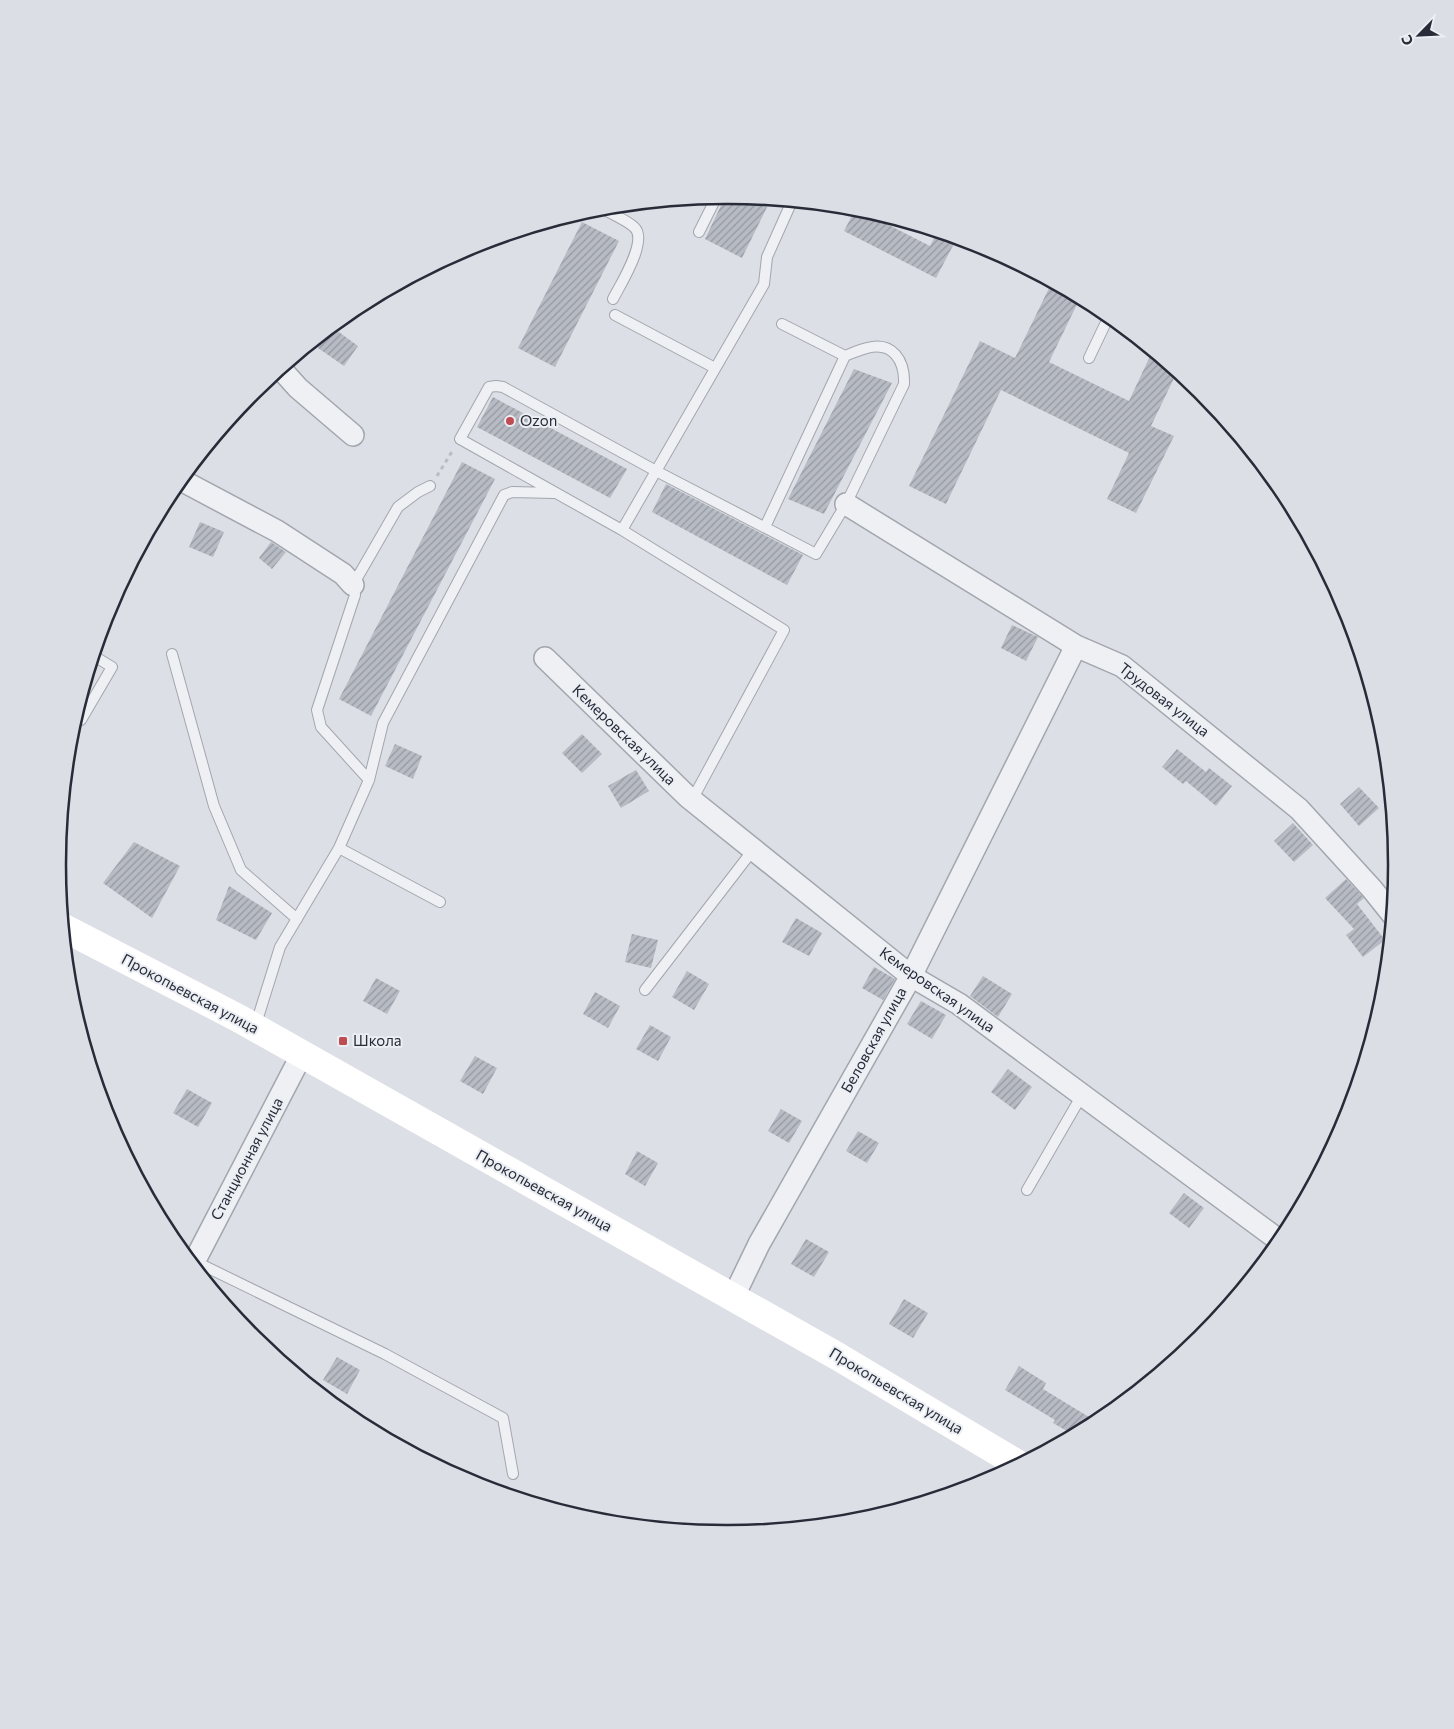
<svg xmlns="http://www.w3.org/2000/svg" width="1454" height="1729" viewBox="0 0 1454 1729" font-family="Commissioner,sans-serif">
<defs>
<pattern id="building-hatch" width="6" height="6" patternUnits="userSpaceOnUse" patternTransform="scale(1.25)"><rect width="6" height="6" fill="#b7bbc4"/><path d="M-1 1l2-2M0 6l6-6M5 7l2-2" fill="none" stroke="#9598a0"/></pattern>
</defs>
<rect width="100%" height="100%" fill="#dcdfe5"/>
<!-- building -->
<path fill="url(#building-hatch)" d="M726,195L771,199L742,258L705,239Z
M856,208L877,214L875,218L930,246L937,232L957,238L936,278L844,231Z
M582,222L619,241L555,367L518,348Z
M1051,284L1080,298L1049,362L1129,401L1152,352L1177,372L1151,426L1174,436L1136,513L1107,499L1129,453L1001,390L946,504L909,486L980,341L1015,358Z
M332,327L358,346L344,366L318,348Z
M854,369L892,383L824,514L788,499Z
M493,397L627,469L610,498L477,427Z
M462,462L495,479L371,716L339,699Z
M666,484L803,555L787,585L652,512Z
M200,522L224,532L213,557L189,547Z
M271,542L286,552L272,569L259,558Z
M1012,625L1038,637L1026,661L1001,648Z
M582,734L602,754L582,773L562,753Z
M395,744L422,756L413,779L385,766Z
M1177,749L1206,772L1209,768L1232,786L1216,806L1186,781L1183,784L1162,767Z
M636,770L649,791L621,808L608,786Z
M1359,787L1379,808L1359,826L1340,804Z
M1293,823L1313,845L1294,862L1274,841Z
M134,842L180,866L152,918L103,883Z
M1346,879L1364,898L1357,904L1385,940L1363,957L1346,935L1354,929L1325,898Z
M229,886L272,913L256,940L216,920Z
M796,918L822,933L809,956L782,942Z
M632,934L658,940L651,968L625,962Z
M874,967L895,979L883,1000L862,988Z
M687,971L709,984L694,1010L672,997Z
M983,976L1012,994L998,1017L970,996Z
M376,978L400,991L387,1014L363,1001Z
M595,992L620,1006L608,1028L583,1014Z
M921,1001L946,1015L932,1039L907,1024Z
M650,1025L671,1037L658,1061L636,1049Z
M475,1056L497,1068L483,1094L460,1081Z
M1008,1069L1032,1087L1015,1110L991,1092Z
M187,1089L212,1103L198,1127L173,1113Z
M781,1109L802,1121L789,1143L768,1131Z
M858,1131L879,1143L867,1163L846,1151Z
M637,1151L658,1163L645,1186L625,1174Z
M1184,1193L1204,1208L1189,1228L1169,1213Z
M806,1239L829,1252L814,1277L791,1264Z
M904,1299L928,1313L913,1338L889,1324Z
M337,1357L360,1370L347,1394L323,1380Z
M1019,1366L1046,1383L1043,1389L1089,1417L1081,1431L1074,1435L1053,1423L1055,1420L1005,1390Z"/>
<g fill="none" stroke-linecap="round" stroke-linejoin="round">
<defs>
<path id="lane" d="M600,207C611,214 625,219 634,227C649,240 620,285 613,299
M699,232L717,196
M615,315L715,368
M1089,358L1109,316
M765,527L845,356L782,324
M622,530L764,284L767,257L792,201
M172,654L214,806L241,870L297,919
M75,720H81L112,667L94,656
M369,780L321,727L317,710L355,595L353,585L398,507L418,492L430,486
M692,800L784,630L622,530L460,439L489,387L496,386L503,387L656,471L816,554L846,504L904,384C905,361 893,341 867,348C859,350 852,353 845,356
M339,848L440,902
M645,990L753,850
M255,1027L280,947L339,848L369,780L383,723L504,495L512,492L554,493
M1027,1190L1082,1095
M194,1261L385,1354L503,1418L513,1474"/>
<path id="street" d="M281,369L298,388L353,435
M181,480L277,531L343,574L353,585
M846,504L1076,646L1122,666L1299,809L1372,889L1392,914
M545,658L688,797L911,976L959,1004L1280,1241
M193,1264L302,1054
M733,1298L759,1244L911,976L1076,646"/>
</defs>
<!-- lane casing -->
<use href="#lane" stroke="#a2a6ae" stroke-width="12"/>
<!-- street casing -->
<use href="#street" stroke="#a2a6ae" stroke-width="24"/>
<!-- path -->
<path stroke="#bbbdc3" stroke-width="3" stroke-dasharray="4 4" stroke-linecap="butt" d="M437,476L453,450"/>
<!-- lane -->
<use href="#lane" stroke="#eef0f3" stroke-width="10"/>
<!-- street -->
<use href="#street" stroke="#eef0f3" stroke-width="21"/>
<!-- secondary -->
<path stroke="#fff" stroke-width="28" d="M64,928L238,1018L837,1356L1018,1464"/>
</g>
<!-- markers -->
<g fill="#be4d53" stroke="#ebeef3" stroke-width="2">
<circle cx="510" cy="421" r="5"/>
<rect x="338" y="1036" width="10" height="10" rx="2.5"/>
</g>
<g text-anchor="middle" stroke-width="4" stroke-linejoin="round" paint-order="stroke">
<!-- poi labels -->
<g font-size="15" fill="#282c39" stroke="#ebeef3" text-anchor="start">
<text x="520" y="426">Ozon</text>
<text x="353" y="1046">Школа</text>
</g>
<!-- street labels -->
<g font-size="15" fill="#282c39" stroke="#ebeef3">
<text transform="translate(1164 700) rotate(38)" y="5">Трудовая улица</text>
<text transform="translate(624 735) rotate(44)" y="5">Кемеровская улица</text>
<text transform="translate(937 990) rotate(35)" y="5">Кемеровская улица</text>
<text transform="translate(190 994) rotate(28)" y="5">Прокопьевская улица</text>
<text transform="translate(874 1040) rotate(-61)" y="5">Беловская улица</text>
<text transform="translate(247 1159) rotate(-62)" y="5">Станционная улица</text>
<text transform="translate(544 1191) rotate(29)" y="5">Прокопьевская улица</text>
<text transform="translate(896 1391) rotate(31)" y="5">Прокопьевская улица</text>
</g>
</g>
<!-- crop -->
<path d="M0 0H1454V1729H0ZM726 204H728A660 660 0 0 1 1388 864V865A660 660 0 0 1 728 1525H726A660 660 0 0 1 66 865V864A660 660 0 0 1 726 204Z" fill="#dbdee4" fill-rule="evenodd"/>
<path fill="none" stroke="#282c39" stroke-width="2.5" d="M726 204H728A660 660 0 0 1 1388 864V865A660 660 0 0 1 728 1525H726A660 660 0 0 1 66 865V864A660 660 0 0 1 726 204Z"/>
<!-- north arrow -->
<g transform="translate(1419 35) rotate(246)" stroke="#ebeef3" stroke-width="4" paint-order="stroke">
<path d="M0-4L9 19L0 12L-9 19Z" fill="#282c39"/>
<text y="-8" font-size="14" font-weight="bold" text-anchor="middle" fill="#282c39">С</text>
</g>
</svg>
